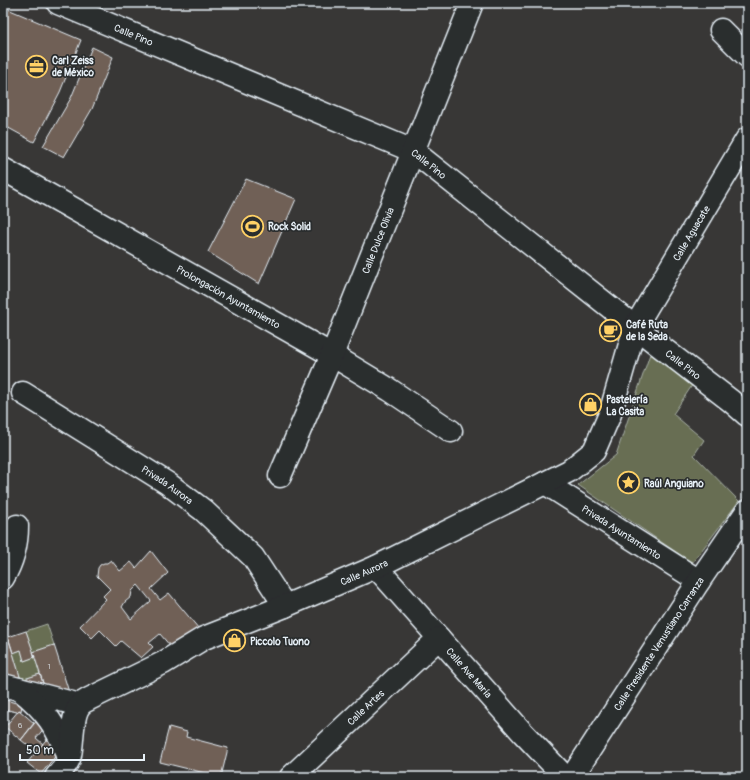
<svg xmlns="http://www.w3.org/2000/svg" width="750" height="780" viewBox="0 0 750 780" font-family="Pangolin,sans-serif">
<rect width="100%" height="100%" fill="#383736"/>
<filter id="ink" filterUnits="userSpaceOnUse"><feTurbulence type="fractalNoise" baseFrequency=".025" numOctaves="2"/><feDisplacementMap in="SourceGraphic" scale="8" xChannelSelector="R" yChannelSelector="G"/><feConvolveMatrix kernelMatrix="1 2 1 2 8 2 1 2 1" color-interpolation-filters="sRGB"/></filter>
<g filter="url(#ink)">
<!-- green -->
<path fill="#686e53" stroke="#a8b0a6" d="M652,348L695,381L673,414L704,440L694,455L739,501L692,563L578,485L616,455Z
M47,624L54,645L33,652L26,631Z
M21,650L24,661L35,657L40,674L21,680L13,653Z"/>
<!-- building -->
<path fill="#706057" stroke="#e8f1f8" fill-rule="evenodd" d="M3,7L81,40L60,92L34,142L3,125Z
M92,47L113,57L92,109L64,157L43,146L71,98Z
M246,179L296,199L259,284L208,252Z
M151,551L168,573L151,589L160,600L169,593L199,629L171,647L160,634L149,643L153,647L141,658L121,641L116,646L100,630L92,638L80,626L106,599L103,596L110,589L97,576L98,568L100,565L104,563H107L111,560L120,571L131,562L136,568ZM138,585L151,601L131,619L122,607L125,602L131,597L132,591Z
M26,631L35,657L24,661L21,650L13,653L8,637Z
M8,637L13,653L21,680L3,675V639Z
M54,645L69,692L44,686L33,652Z
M40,674L44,686L21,680Z
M3,699L22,705L21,711L19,710L17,712L3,709Z
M19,710L34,723L21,740L5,727Z
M38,719L46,726L36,738L43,744L36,752L21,740Z
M169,727L187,732L186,737L228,748L221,777L160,762Z
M50,735L58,753L41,774L27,763Z"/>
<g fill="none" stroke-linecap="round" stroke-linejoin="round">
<defs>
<g id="minor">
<path id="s1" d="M58,3L413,151L635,327L731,401L747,415"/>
<path d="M721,30L747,56"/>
<path id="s2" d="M3,169L332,355L390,390L451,431"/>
<path id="s3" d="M23,393L167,483L203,510L253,557L285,606"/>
<path id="s4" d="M280,476L332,355L472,3"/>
<path id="s5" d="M545,483L699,581"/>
<path id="s6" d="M376,567L523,733L565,777"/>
<path d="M3,578C13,561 17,545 17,526"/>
<path d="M3,685L80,705"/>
<path d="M19,689C43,708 60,729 68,759"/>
<path id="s7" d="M56,777C61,771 66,766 69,759C74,744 70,715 81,704C83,702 86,701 89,699L163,663L204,638L285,606L376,567L569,471L594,451L610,414L635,327L747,139"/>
<path id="s8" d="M291,777L439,638"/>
<path id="s9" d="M572,777L699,581L747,511"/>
</g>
</defs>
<!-- minor casing -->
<use href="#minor" stroke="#e8f1f8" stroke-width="25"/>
<!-- minor -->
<use href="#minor" stroke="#2a2d2e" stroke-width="22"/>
</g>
</g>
<!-- icons -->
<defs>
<symbol id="office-ring" viewBox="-11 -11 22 22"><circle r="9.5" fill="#2a2d2e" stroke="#ffd166" stroke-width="1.5"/><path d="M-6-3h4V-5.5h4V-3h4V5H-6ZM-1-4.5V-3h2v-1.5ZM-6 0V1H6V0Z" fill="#ffd166"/></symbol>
<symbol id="stadium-ring" viewBox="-11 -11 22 22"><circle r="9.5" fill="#2a2d2e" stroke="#ffd166" stroke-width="1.5"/><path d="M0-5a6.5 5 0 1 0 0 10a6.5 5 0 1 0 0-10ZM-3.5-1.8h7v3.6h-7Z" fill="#ffd166"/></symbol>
<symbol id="cafe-ring" viewBox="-11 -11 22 22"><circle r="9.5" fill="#2a2d2e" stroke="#ffd166" stroke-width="1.5"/><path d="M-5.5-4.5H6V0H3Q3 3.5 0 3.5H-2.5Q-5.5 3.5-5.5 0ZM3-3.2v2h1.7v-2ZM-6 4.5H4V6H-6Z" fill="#ffd166"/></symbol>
<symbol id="shop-ring" viewBox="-11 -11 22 22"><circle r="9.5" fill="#2a2d2e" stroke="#ffd166" stroke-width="1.5"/><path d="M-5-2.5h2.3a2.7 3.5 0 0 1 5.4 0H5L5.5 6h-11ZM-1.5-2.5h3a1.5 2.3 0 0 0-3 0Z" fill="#ffd166"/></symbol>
<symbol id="sight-ring" viewBox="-11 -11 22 22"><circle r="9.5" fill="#2a2d2e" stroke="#ffd166" stroke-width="1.5"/><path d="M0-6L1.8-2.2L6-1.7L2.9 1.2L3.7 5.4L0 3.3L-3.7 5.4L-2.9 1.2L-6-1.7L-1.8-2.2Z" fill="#ffd166"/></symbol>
</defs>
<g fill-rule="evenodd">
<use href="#office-ring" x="24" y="54" width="25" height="25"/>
<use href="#stadium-ring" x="240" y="214" width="25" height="25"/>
<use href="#cafe-ring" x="598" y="318" width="25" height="25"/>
<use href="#shop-ring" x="578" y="392" width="25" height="25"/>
<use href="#sight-ring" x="616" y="470" width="25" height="25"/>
<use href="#shop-ring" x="222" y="628" width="25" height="25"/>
</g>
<g text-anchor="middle" stroke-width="3.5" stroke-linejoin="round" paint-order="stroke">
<!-- number labels -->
<g font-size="8" fill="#cacdd0">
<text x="49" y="669">1</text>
<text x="20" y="728">6</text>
</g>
<!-- street labels -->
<g font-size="10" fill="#e8f1f8" stroke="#2a2d2e">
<text dy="4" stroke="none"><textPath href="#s1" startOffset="82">Calle Pino</textPath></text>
<text dy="4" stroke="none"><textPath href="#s1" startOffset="405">Calle Pino</textPath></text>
<text dy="4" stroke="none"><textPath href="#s7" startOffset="893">Calle Aguacate</textPath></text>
<text dy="4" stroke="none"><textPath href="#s4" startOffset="255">Calle Dulce Olivia</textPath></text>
<text dy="4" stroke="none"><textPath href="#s2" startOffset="259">Prolongación Ayuntamiento</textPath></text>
<text dy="4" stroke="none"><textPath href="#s1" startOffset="729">Calle Pino</textPath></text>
<text dy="4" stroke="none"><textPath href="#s3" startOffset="171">Privada Aurora</textPath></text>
<text dy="4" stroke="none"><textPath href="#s5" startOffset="91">Privada Ayuntamiento</textPath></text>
<text dy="4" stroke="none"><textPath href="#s7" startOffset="392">Calle Aurora</textPath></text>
<text dy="4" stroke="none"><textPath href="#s9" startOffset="159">Calle Presidente Venustiano Carranza</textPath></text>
<text dy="4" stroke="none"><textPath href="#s6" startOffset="141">Calle Ave María</textPath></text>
<text dy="4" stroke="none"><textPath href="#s8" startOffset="102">Calle Artes</textPath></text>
</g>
<!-- poi labels -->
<g font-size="10" font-weight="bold" fill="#e8f1f8" stroke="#2a2d2e" text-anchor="start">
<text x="52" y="64">Carl Zeiss<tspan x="52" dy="12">de México</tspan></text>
<text x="268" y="230">Rock Solid</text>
<text x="626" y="328">Café Ruta<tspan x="626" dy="12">de la Seda</tspan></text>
<text x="606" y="403">Pastelería<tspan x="606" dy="12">La Casita</tspan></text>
<text x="644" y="487">Raúl Anguiano</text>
<text x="250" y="645">Piccolo Tuono</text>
</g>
</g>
<!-- margin -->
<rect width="750" height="780" fill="none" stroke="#2a2d2e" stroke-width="16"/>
<rect x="8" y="8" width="734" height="764" fill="none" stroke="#e8f1f8" stroke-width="1.5" filter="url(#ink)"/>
<!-- scale -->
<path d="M20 754v6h124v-6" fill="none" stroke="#e8f1f8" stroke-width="2"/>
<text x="26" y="754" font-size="12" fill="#e8f1f8" stroke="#2a2d2e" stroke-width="3" paint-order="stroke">50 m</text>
</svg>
